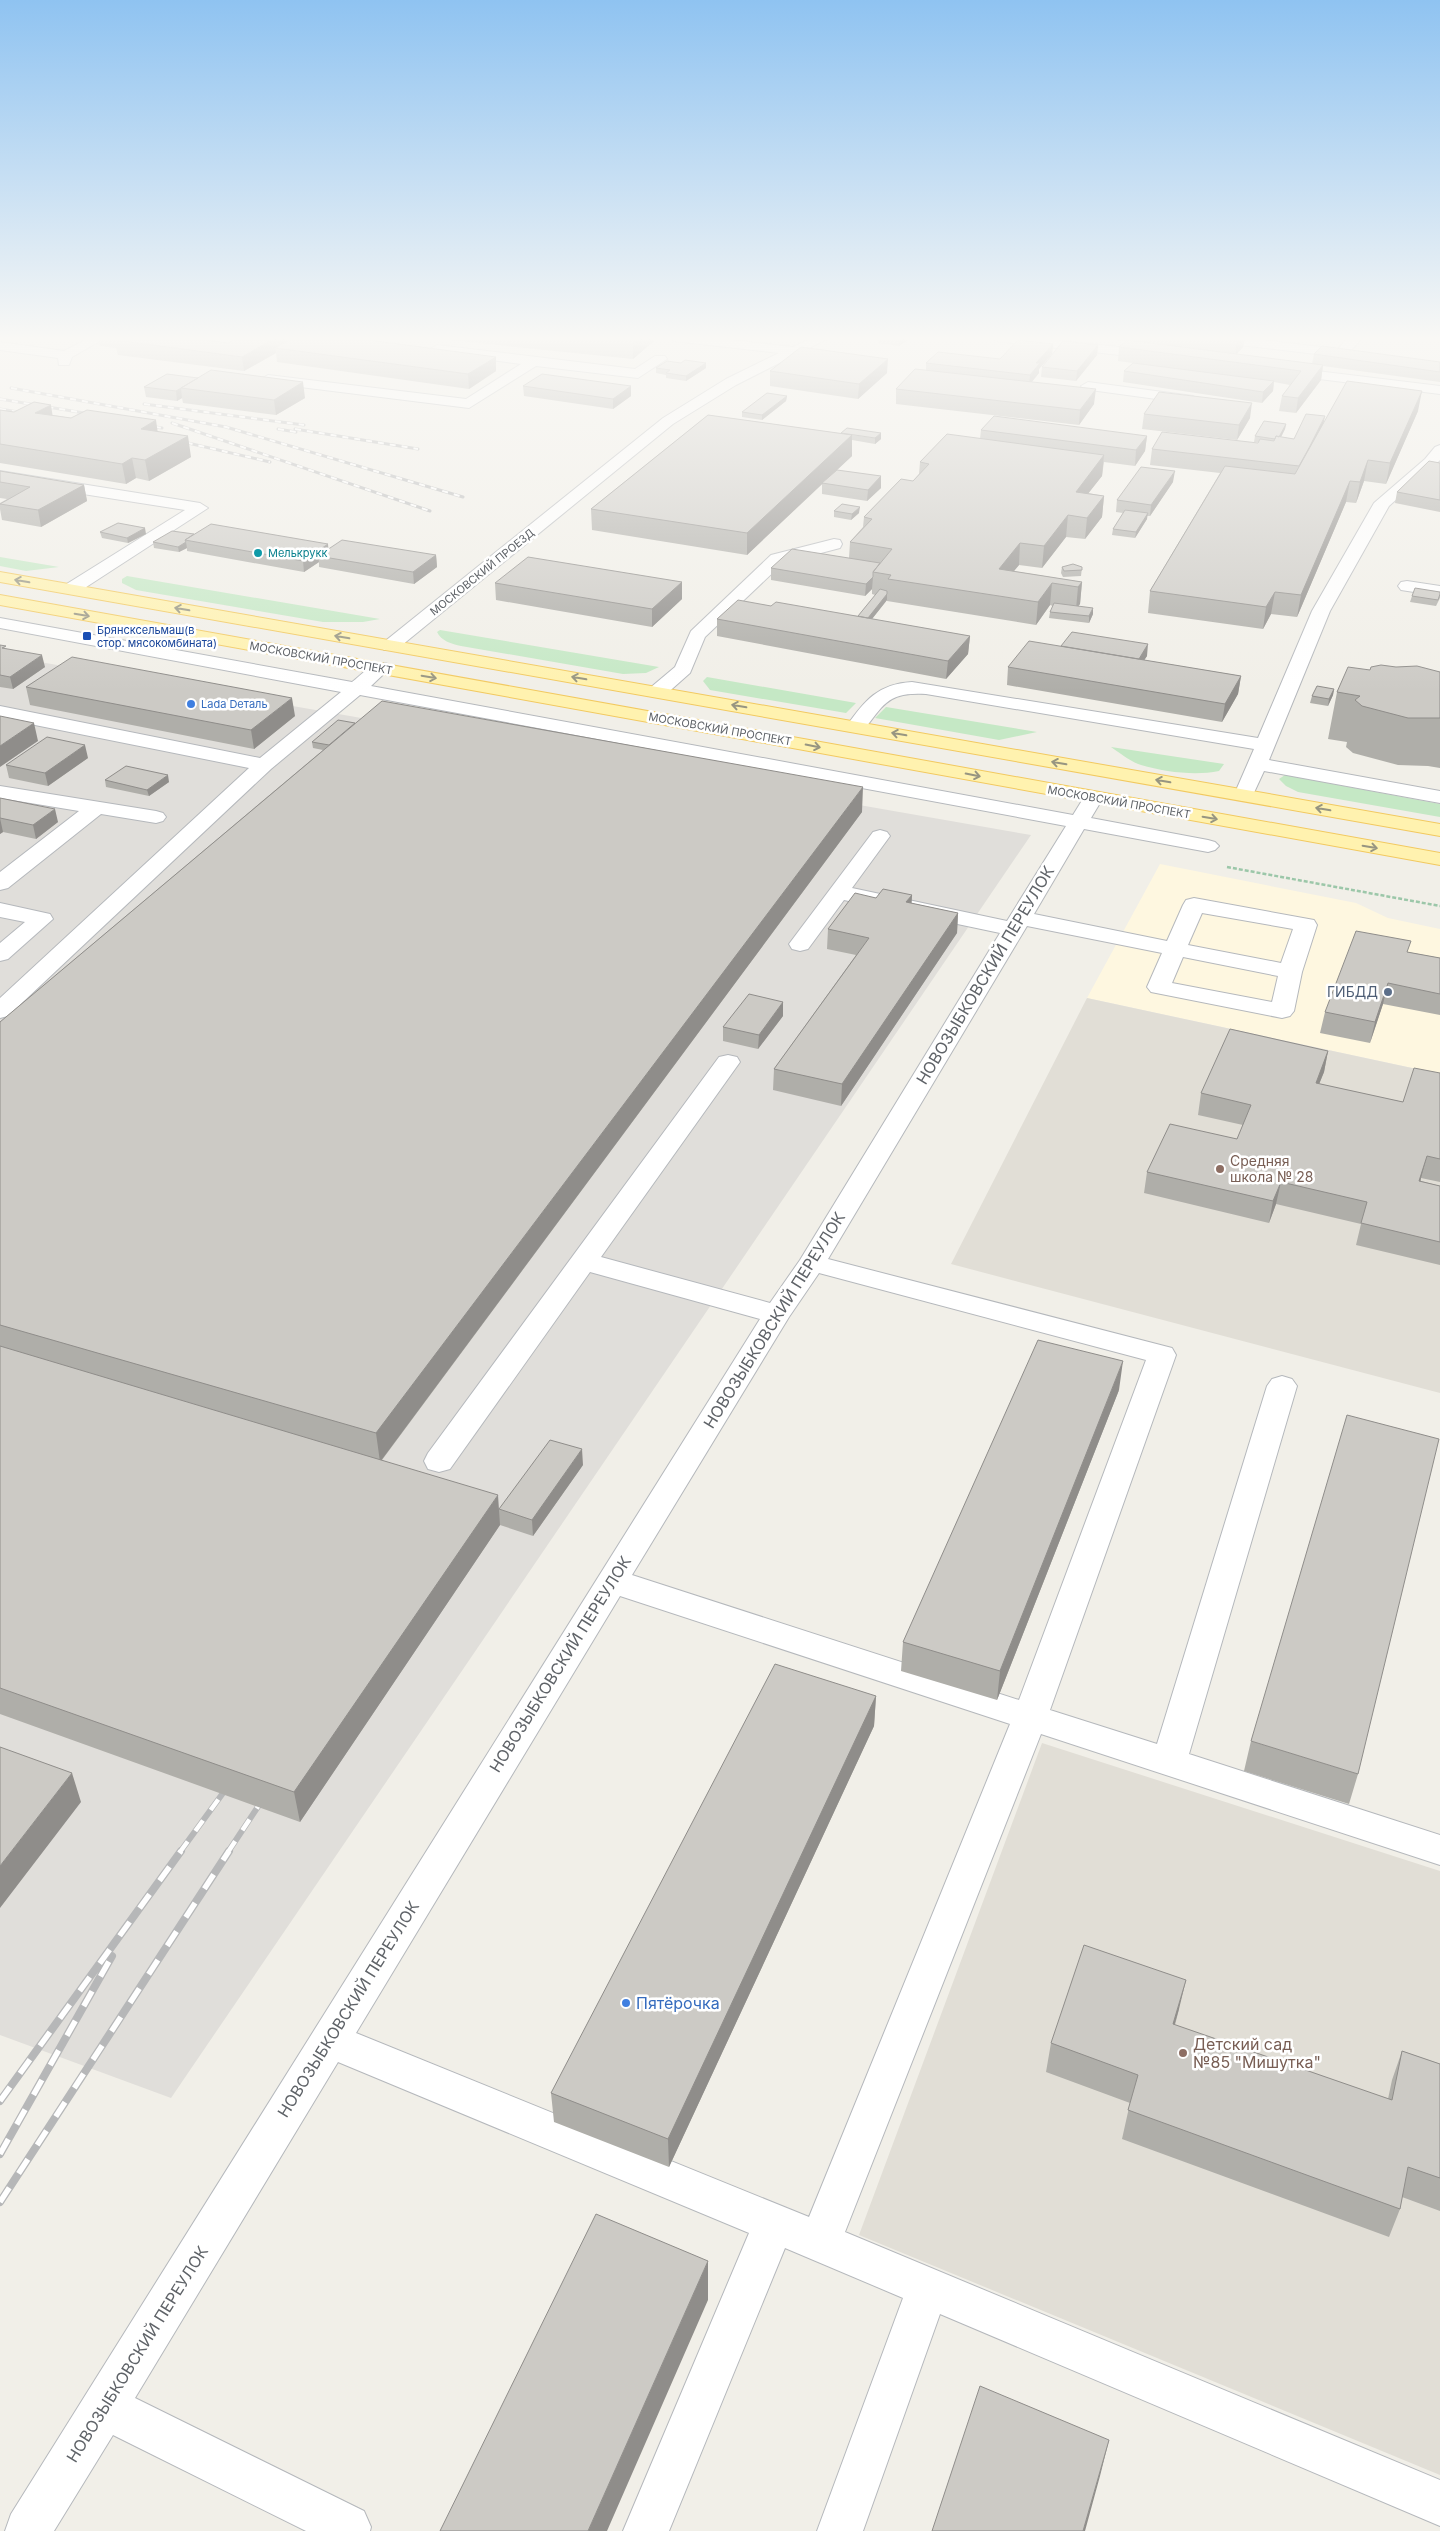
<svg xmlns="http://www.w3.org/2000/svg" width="1440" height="2531" viewBox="0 0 1440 2531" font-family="Inter,sans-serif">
<rect width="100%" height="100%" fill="#f1efe8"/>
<!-- commercial -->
<path fill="#fef7e0" d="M1160,864L1356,903L1388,918L1440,929V1074L1087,998Z"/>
<!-- industrial -->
<path fill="#e0deda" d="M0,655L1031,835L171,2098L0,2035Z"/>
<!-- education -->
<path fill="#e1ded6" d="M1087,998L1440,1074V1393L951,1264Z
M1042,1743L1440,1871V2475L859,2235Z"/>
<!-- green -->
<path fill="#c5e8c5" d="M0,557L59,567L26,571L0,566Z
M127,576L380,619L363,622H323L136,590L122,583V579Z
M440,630L659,667L646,673L623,674L461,646C452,644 441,641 437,632Z
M707,677L856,703L846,713L710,690L703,681Z
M886,707L1037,732L999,740L875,718Z
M1111,747L1224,764L1219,771C1195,776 1165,772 1141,765C1131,762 1120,753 1111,747Z
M1285,775L1440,804V817L1298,792L1286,786L1279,779Z"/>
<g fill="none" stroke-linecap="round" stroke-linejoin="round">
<defs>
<path id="minor" d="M91,337H107L72,357L69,365H59L58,358L0,350V342L64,351Z
M668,337H705L793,347L814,337H831L736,385L673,424L396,650H384L381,646L384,642L663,418L726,379L779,353L674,341Z
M990,337H1029L1155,351L1162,355L1155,359L997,341Z
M1199,337H1237L1338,349L1349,337H1363L1346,356L1341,357L1206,341Z
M437,345L635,369L655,356H665L667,359L638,378L536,366L469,408L268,383L261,379L268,375L466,399L521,364L432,352L430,349Z
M1284,367L1440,386V394L1279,374L1277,371Z
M1088,382L1193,396L1200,400L1193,404L1083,389L1081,386Z
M1440,445V460L1435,465L1389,506L1330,611L1269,760L1440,791V803L1264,771L1251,799L1244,801L1237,799L1234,795L1254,749L926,694C888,692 885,703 863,731H849L846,727C865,700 878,684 912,682L1258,738L1312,611L1374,503L1425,459L1435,447Z
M0,471L200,503L208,508L77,593H65L62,589L65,585L185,510L0,481Z
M834,539L840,540L842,544L840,548L783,563L705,637L690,673L664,696H650L648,692L650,688L675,667L691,631L771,555Z
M1407,581L1440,586V596L1401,590L1398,586L1401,582Z
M0,618L352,682C363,674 373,660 388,664L390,668L371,686L1073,815L1086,794L1093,792L1100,794L1103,798L1091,818L1208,840L1215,842L1219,846L1215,850L1208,852L1084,829L1034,914L1167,941L1183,905L1186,900L1194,898L1314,920L1317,925L1302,972L1294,1011L1290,1016L1282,1018L1151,992L1147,987L1162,953L1027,926L828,1259L1172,1348L1176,1355L1050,1710L1157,1744L1267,1386L1272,1379L1282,1376L1292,1379L1297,1386L1189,1754L1440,1835V1865L1041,1734L845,2232L1440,2480V2526L940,2314L863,2531H817L903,2298L785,2248L669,2531H623L749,2233L338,2062L135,2398L364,2511L371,2527L370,2531H306L113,2435L54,2531H5L11,2514L88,2391L760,1319L590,1272L450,1469L439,1472L428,1469L424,1461L428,1453L719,1057L728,1055L737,1057L740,1062L601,1257L770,1303L800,1260L1000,933L844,900L808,949L800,951L792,949L789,944L873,832L880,830L887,832L890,836L852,888L1007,921L1066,826L360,695L271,769L8,1016L0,1018V998L249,768L0,718V706L260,758L341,692L0,628ZM1202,913L1293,929L1281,963L1188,945ZM1183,957L1278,976L1272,1002L1172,983ZM819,1273L1146,1360L1019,1700L632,1575L789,1317ZM620,1596L1010,1724L809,2217L356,2033Z
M0,786L156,811L163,813L166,817L163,821L156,823L101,814L8,888L0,890V872L79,811L0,798Z
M0,903L50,914L53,919L8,959L0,961V943L25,922L0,917Z"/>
<path id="major" d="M0,572L1440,824V836L0,582Z
M0,595L1440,853V865L0,605Z"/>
</defs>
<!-- minor casing -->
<use href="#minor" stroke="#b5b8bc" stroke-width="2"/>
<!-- major casing -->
<use href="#major" stroke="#f2c960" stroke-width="2"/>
<!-- path -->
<path stroke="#9cc7a9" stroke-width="2.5" stroke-dasharray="4 2" stroke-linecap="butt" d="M1227,867L1440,906"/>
<!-- minor -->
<use href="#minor" fill="#fff" fill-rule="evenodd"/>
<!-- major -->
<use href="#major" fill="#fff2af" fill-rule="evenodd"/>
<defs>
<path id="rail-far2" d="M11,388L226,427L463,497
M0,399L96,415
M144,404L304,425
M0,409L30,414
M172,423L430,511
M143,425L162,428
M278,429L296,432
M295,429L418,449
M175,440L270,462"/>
<path id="rail-far1" d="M180,1852L223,1793
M228,1852L265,1796"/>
<path id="rail" d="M0,2101L181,1851
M0,2154L112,1956
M0,2202L229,1851"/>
</defs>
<!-- rail-far2 casing -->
<use href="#rail-far2" stroke="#b6b7b8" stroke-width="3"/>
<!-- rail-far1 casing -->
<use href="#rail-far1" stroke="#b6b7b8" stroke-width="6"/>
<!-- rail casing -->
<use href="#rail" stroke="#b6b7b8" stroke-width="8"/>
<!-- rail-far2 -->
<use href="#rail-far2" stroke="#fff" stroke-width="2" stroke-dasharray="6" stroke-linecap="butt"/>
<!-- rail-far1 -->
<use href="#rail-far1" stroke="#fff" stroke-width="4.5" stroke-dasharray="13" stroke-linecap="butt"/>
<!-- rail -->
<use href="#rail" stroke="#fff" stroke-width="5.5" stroke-dasharray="17" stroke-linecap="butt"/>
</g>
<!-- wall -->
<path fill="#afaea9" d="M1,337H32L25,340Z
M98,337H186V338L228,343L293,338L496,371L469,389L277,362L276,353L244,371L118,355L116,348L100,346Z
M419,337H654V341L633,359Z
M912,337L899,346L878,343V338Z
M1095,337H1245L1243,347L1236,354L1312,364L1314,354L1440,362V382L1323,366L1321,380L1296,413L1279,411L1282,396L1290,385L1274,382L1273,391L1262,403L1123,382L1124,371L1133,363L1118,361L1119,347L1125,341Z
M1053,344L1052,354L1039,369V373L1032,382L1094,404L1079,425L896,404V389L926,370V363L1000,359Z
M1098,345L1097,355L1076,381L1041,377L1042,367Z
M681,363L706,368L686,381L666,378V375L656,373V368Z
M770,371L887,373L858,399L770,386Z
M167,374L305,398L276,415L183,403L182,398L177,401L146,397L144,387Z
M523,386L631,396L613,409L524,396Z
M787,396L786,401L762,420L742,417V412Z
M0,410L14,412L53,415L158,432L191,457L149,481L136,478L126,484L0,463Z
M1418,411L1386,484L1364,481L1356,503L1346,502L1297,617L1271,614L1263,629L1148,613L1150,591L1220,473L1150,465L1152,449L1258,443V442H1254L1255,436L1286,424L1285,429L1281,437L1294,439L1323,423Z
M1144,414L1250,418L1237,440L1142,429Z
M708,415L881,439L875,444L852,440V456L835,471L881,476V488L867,501L822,494V483L747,555L592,530L591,509Z
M981,430L1147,436L1145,451L1135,466L1104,462L1102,476L1088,493L1104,496L1102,517L1085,539L1066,537L1042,568L1019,565L1013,571L1082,582L1080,604L1078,606L1093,614L1089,623L1049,618L1050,612L1053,606L1050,605L1036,625L887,601V600L872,619L970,636L968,654L946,679L717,636V619L771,606L858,616L875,595L872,594V589L865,596L771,580V568L849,558L850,542L863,527L864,517L913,481L919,474L920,462L980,439Z
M1440,463V512L1395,503L1397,492Z
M0,471L84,485L87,501L41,527L2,520L0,509V503L7,499L0,498Z
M1173,482L1150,516H1147V519L1135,538L1112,535L1113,529L1123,513L1116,512L1117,500Z
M834,511L859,513L851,520L834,517Z
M100,532L146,534L128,543L102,538Z
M194,534L328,549L436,555L437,567L414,584L319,567V562L304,572L187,551V548L179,552L154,548L153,542Z
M1062,567H1082L1081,576L1063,577L1061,573Z
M682,582V599L652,627L496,600L495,583Z
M1440,592V598L1436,606L1410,602L1412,596Z
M0,645L7,649L45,667L13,689L0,687Z
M1061,646L1147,656L1144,660L1241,676L1238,694L1222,722L1007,685L1008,667Z
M1396,667L1440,672V768L1428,766L1398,765L1353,753L1346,747L1347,742L1328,739L1337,692L1370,670Z
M26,687L295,716L254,749L30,705Z
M1334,689L1333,695L1328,706L1310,703L1312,696Z
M312,742L862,812L382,1460L499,1509L583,1465L533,1536L500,1525L300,1822L0,1714V1022L323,750L313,748Z
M88,758L48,786L9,778L6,765Z
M105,780L169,782L149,796L106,787Z
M0,798L58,822L36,839L3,832L0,834Z
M912,895L911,903L958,913L957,933L841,1106L773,1090L774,1069L856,955L827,949L828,929L876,898Z
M1408,952L1440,958V1015L1383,1004L1370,1043L1320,1033L1325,1012Z
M783,1016L758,1049L723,1041V1027Z
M1328,1051L1324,1072L1319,1084L1403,1102L1440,1073V1182L1421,1178V1181L1440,1186V1265L1356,1245L1361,1224L1276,1204L1269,1223L1144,1193L1147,1172L1237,1139L1243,1125L1198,1115L1201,1093Z
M1119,1390L997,1700L901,1671L903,1642Z
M876,1696L874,1726L669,2167L554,2122L551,2093Z
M1251,1741L1358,1774L1349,1804L1244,1771Z
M1179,2009L1175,2025L1388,2099L1392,2080L1402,2051L1440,2064V2211L1402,2197L1400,2209L1389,2237L1122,2139L1130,2103L1046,2072L1051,2043Z"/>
<!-- shaded-wall -->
<path fill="#8f8d8a" d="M24,337H32L25,340Z
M277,337H292L293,343L275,348L276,353L244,371L242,357Z
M637,337H654V341L633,359V340Z
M905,337H912L899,346V341Z
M1241,337H1245L1243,347L1235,356L1237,341Z
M1053,344L1052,354L1039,369V373L1029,385L1030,375L1036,363Z
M1098,345L1097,355L1076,381L1077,371Z
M496,357V371L469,389L468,374Z
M888,359L887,373L858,399L859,384Z
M706,363V368L686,381V376Z
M1323,365L1321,380L1296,413L1298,398Z
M1274,381L1273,391L1262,403L1263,392Z
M303,382L305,398L276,415L274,400Z
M631,386V396L613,409V399Z
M181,388L182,398L177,401L176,391Z
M1096,389L1094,404L1079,425L1080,410Z
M1422,391L1418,411L1386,484L1390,463Z
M787,396L786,401L762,420V415Z
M1252,403L1250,418L1237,440L1239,425Z
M51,405L54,425L35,413Z
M1325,416L1322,431L1301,466Z
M156,420L159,441L141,429Z
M1286,424L1285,429L1277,445L1278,439Z
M881,433V439L875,444V438Z
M852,435V456L747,555V533Z
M188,436L191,457L149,481L145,460Z
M1147,436L1145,451L1135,466L1136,450Z
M1104,455L1102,476L1073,513L1076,492Z
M132,458L136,478L126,484L122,464Z
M1368,460L1364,481L1356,503L1360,482Z
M1175,471L1173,482L1150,516L1151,505Z
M881,476V488L867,501L868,490Z
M1350,481L1346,502L1297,617L1301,595Z
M84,485L87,501L41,527L38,510Z
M1104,496L1102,517L1085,539L1087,518Z
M860,507L859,513L851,520L852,514Z
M1148,513L1147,519L1135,538L1136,532Z
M1068,515L1066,537L1042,568L1044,546Z
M145,528L146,534L128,543L127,538Z
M186,542L187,548L179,552L178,547Z
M1020,543L1019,565L998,591L999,569Z
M328,544L329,556H318L319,562L304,572L303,561Z
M436,555L437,567L414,584L413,572Z
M873,577L872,589L865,596L866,584Z
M682,582V599L652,627V609Z
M1082,582L1080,604L1076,609L1078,587Z
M1052,583L1050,605L1036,625L1038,602Z
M1275,592L1271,614L1263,629L1266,607Z
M887,594V600L860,634V628Z
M1093,608V614L1089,623V616Z
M970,636L968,654L946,679L948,661Z
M1148,644L1147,656L1135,674L1137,661Z
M42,655L45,667L13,689L10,677Z
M1241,676L1238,694L1222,722L1225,704Z
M1334,689L1333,695L1328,706L1329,699Z
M292,698L295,716L254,749L251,730Z
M34,723L38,741L0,767V746Z
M85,745L88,758L48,786L45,773Z
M168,775L169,782L149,796L147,790Z
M863,787L862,812L380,1462L376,1433Z
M55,809L58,822L36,839L33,825Z
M0,818L3,832L0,834Z
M912,895L911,915L906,902Z
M958,913L957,933L841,1106L842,1084Z
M1388,983L1383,1004L1370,1043L1375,1022Z
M783,1002V1016L758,1049L759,1035Z
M1328,1051L1324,1072L1311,1104L1316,1083Z
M1427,1156L1421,1178L1414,1203L1419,1181Z
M1281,1182L1276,1204L1269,1223L1273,1201Z
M1123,1361L1119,1390L997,1700L1000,1671Z
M582,1449L583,1465L533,1536L532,1520Z
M498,1495L500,1525L300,1822L294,1792Z
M876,1696L874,1726L669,2167L668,2139Z
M72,1773L81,1802L0,1908V1866Z
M1186,1980L1179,2009L1166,2054L1173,2024Z
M708,2261V2300L607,2531H588Z
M1109,2440L1100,2476L1085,2531H1083Z"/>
<!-- building -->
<path fill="#cccac5" stroke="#8f8d8a" d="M122,337H178L228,343L240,337H277L242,357L115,340Z
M295,337H346L496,357L468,374L275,348Z
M597,337H637L633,340Z
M880,337H905L899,341L878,338Z
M1203,337H1241L1237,341Z
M1018,340L1053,344L1036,363H1040L1030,375L926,363L938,352L1000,359Z
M1127,340L1323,365L1298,398L1282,396L1301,371L1119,347Z
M1063,341L1098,345L1077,371L1042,367Z
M1322,346L1440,362V372L1314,354Z
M801,347L888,359L859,384L770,371Z
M685,360L706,363L686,376L666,373L670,370L656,368L667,361L681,363Z
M1133,363L1274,381L1263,392L1124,371Z
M915,369L1096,389L1080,410L896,389Z
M211,370L303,382L274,400L181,388Z
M167,374L198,378L176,391L144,387Z
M542,374L631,386L613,399L523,386Z
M1347,381L1422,391L1390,463L1368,460L1360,482L1350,481L1301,595L1275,592L1266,607L1150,591L1225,466L1295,474Z
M1159,392L1252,403L1239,425L1144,414Z
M767,393L787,396L762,415L742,412Z
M34,402L51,405L35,413L71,418L87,410L156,420L141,429L188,436L145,460L132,458L122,464L0,444V410L14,412Z
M1306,414L1325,416L1310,446L1299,466L1152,449L1162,432L1258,443L1260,439L1274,441L1276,436L1294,439Z
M708,415L852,435L747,533L591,509Z
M994,416L1147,436L1136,450L981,430Z
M1264,421L1286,424L1279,437L1276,436L1275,439L1255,436Z
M847,428L881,433L875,438L841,433Z
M947,434L1104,455L1076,492L1104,496L1087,518L1068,515L1044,546L1020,543L999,569L1082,582L1078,587L1052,583L1038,602L888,579L891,575L873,572L892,549L850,542L872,519L864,517L901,479L913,481L929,464L920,462Z
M1429,461L1440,463V500L1397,492Z
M1141,467L1175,471L1151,505L1117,500Z
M837,470L881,476L868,490L822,483Z
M0,471L84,485L38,510L0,504L30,487L0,482Z
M842,504L860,507L852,514L834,511Z
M1125,510L1148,513L1136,532L1113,529Z
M118,523L145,528L127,538L100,532Z
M211,524L328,544L303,561L185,540Z
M172,531L194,534L185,540L186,542L178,547L153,542Z
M342,540L436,555L413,572L318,556Z
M792,549L880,563L873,572V577L866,584L771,568Z
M528,557L682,582L652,609L495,583Z
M1073,564L1082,567V570L1064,571L1062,567Z
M1415,588L1440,592V594L1438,600L1412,596Z
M880,589L887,591V594L868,618L858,616Z
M738,600L771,606L776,602L970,636L948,661L717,619Z
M1054,603L1093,608L1089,616L1050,612Z
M1072,632L1148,644L1139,659L1061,646Z
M1029,641L1241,676L1225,704L1008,667Z
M0,645L6,646L2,648L42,655L10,677L0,675Z
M72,657L292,698L251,730L26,687Z
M1381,665L1396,667L1417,666L1440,672V718H1408L1362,706L1355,700L1360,696L1337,692L1348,667L1370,670L1371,667Z
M1317,686L1334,689L1329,699L1312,696Z
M382,701L863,787L376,1433L0,1325V1022Z
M0,716L34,723L0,746Z
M338,720L355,723L329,745L312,742Z
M47,737L85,745L45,773L6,765Z
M126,766L168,775L147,790L105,780Z
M0,798L55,809L33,825L0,818Z
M883,889L912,895L906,902L958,913L842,1084L774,1069L869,938L828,929L855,893L876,898Z
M1356,931L1411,941L1407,952L1440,958V994L1388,983L1375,1022L1325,1012Z
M749,994L783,1002L759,1035L723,1027Z
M1230,1029L1328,1051L1316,1083L1403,1102L1414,1068L1440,1073V1159L1427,1156L1419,1181L1440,1186V1242L1361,1223L1367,1202L1281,1182L1273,1201L1147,1172L1170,1124L1237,1139L1251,1105L1201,1093Z
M1038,1340L1123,1361L1000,1671L903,1642Z
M0,1346L498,1495L294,1792L0,1688Z
M1347,1415L1439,1439L1358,1774L1251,1741Z
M550,1440L582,1449L532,1520L499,1509Z
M775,1664L876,1696L668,2139L551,2093Z
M0,1747L72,1773L0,1866Z
M1084,1945L1186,1980L1173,2024L1392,2100L1402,2051L1440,2064V2178L1408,2167L1400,2209L1128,2110L1138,2075L1051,2043Z
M596,2214L708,2261L588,2531H440Z
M980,2386L1109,2440L1083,2531H932Z"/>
<!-- one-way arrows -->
<defs><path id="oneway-shaft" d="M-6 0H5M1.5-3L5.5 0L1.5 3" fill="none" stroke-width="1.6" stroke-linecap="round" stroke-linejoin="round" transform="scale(1.25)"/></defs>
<g stroke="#979581">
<use href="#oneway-shaft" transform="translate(22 581) rotate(-170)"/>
<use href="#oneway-shaft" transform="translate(182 609) rotate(-170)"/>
<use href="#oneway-shaft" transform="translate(82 615) rotate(10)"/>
<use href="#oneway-shaft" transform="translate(342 637) rotate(-170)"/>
<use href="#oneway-shaft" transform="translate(429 677) rotate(10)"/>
<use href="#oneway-shaft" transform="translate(579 678) rotate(-170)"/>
<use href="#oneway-shaft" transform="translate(739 706) rotate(-170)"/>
<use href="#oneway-shaft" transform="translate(899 734) rotate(-170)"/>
<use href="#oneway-shaft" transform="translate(813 746) rotate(11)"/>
<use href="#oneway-shaft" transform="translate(1059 763) rotate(-170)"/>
<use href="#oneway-shaft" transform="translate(973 775) rotate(11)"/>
<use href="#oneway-shaft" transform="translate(1163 781) rotate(-170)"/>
<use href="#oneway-shaft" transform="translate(1323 809) rotate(-170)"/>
<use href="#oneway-shaft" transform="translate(1210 818) rotate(10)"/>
<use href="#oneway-shaft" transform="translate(1370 847) rotate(10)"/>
</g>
<!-- sky -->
<linearGradient id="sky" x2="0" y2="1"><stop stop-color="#8fc3f1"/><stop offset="0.49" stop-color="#f9f8f5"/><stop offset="1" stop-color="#f9f8f5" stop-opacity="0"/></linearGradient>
<rect width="1440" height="691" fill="url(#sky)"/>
<!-- markers -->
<circle fill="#0f9aa8" stroke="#fff" stroke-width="2" cx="258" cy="553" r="5"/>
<rect fill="#1a4fb4" stroke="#fff" stroke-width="2" x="82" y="631" width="10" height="10" rx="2.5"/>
<g fill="#3f7fe0" stroke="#fff" stroke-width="2">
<circle cx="191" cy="704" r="5"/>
<circle cx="626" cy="2003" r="5"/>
</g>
<circle fill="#5c6f8a" stroke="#fff" stroke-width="2" cx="1388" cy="992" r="5"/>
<g fill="#8d6e63" stroke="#fff" stroke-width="2">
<circle cx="1220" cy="1169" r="5"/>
<circle cx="1183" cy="2053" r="5"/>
</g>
<g text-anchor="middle" stroke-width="5" stroke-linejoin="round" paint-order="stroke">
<!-- far-culture labels -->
<g font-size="11" fill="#0d838f" stroke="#fff" text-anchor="start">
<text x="268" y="557">Мелькрукк</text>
</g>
<!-- far-street labels -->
<g font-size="11" fill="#5f6368" stroke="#fff">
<text transform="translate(482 572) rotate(-39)" y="4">МОСКОВСКИЙ ПРОЕЗД</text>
<text transform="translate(321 658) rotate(10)" y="4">МОСКОВСКИЙ ПРОСПЕКТ</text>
<text transform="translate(720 729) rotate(10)" y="4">МОСКОВСКИЙ ПРОСПЕКТ</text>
<text transform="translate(1119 802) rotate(10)" y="4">МОСКОВСКИЙ ПРОСПЕКТ</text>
</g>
<!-- far-transit labels -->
<g font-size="11" fill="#164399" stroke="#fff" text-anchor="start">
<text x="97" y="634">Брянсксельмаш(в<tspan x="97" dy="13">стор. мясокомбината)</tspan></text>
</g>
<!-- far-shop labels -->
<g font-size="11" fill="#366cbe" stroke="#fff" text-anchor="start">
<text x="201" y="708">Lada Dеталь</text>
</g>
<!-- service labels -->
<g font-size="14" fill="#4e5e75" stroke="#fff" text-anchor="end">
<text x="1378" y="997">ГИБДД</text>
</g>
<!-- education labels -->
<g font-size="14" fill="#785e54" stroke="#fff" text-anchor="start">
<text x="1230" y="1166">Средняя<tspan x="1230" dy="16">школа № 28</tspan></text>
</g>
<!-- near-street labels -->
<g font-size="16" fill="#5f6368" stroke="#fff">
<text transform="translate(985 975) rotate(-59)" y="6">НОВОЗЫБКОВСКИЙ ПЕРЕУЛОК</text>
<text transform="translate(774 1320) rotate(-58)" y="6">НОВОЗЫБКОВСКИЙ ПЕРЕУЛОК</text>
<text transform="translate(560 1664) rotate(-58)" y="6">НОВОЗЫБКОВСКИЙ ПЕРЕУЛОК</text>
<text transform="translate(348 2009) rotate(-58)" y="6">НОВОЗЫБКОВСКИЙ ПЕРЕУЛОК</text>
<text transform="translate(137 2354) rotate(-58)" y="6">НОВОЗЫБКОВСКИЙ ПЕРЕУЛОК</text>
</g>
<!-- near-shop labels -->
<g font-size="16" fill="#366cbe" stroke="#fff" text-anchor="start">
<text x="636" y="2009">Пятёрочка</text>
</g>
<!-- near-education labels -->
<g font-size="16" fill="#785e54" stroke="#fff" text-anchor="start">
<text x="1193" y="2050">Детский сад<tspan x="1193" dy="18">№85 "Мишутка"</tspan></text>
</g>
</g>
</svg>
